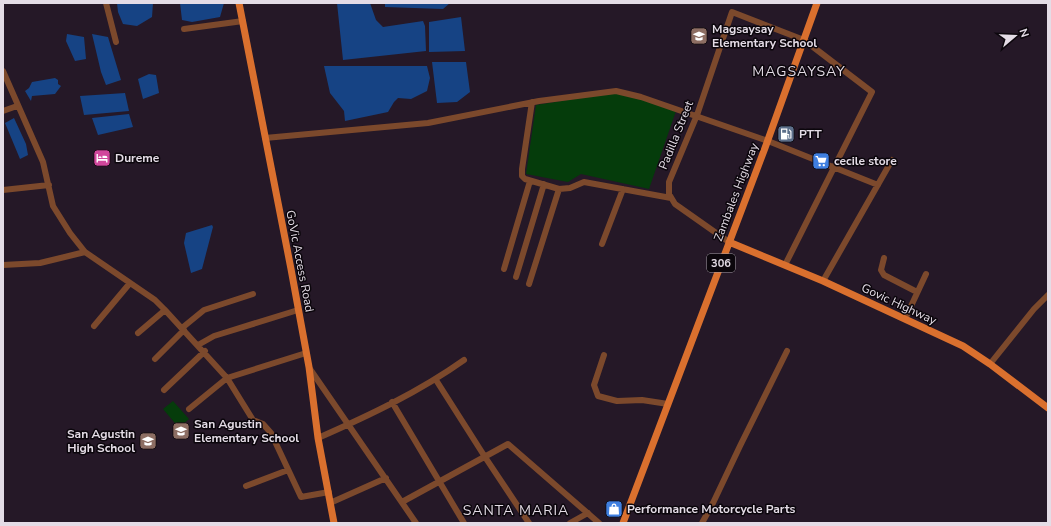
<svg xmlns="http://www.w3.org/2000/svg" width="1051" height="526" viewBox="0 0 1051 526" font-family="'Nunito Sans',sans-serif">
<rect width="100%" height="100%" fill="#251827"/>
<!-- green -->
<path fill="#053c0b" d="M619,92L676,111L649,189L581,174L568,182L526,174L536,105Z
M173,401L189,419L179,428L163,409Z"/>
<!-- water -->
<path fill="#164384" d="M117,3H153L152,17L137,26L123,24L118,12Z
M180,3H224L220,17L192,22L182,20Z
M337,3H370L376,20L383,27L423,21L425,26L426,51L343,60Z
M385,3H450L443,9L385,7Z
M461,17L465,51L429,52V22Z
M67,34L84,37L86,59L75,61L66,41Z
M92,34L108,37L121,80L106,85L101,72Z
M432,62H466L470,92L457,102L437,103Z
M324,66H427L430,78L427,91L411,99L398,98L394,102L388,112L345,121L344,111L330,93Z
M149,74L156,75L159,93L143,99L138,79Z
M55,78L58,80V84L61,86L55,94L32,96L31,101L25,91L29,88L32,82Z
M125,93L129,111L84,115L80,96Z
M129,114L133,127L98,135L92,118Z
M14,118L26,144L28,155L20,159L5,123Z
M212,225L213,227L202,269L191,273L184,243L186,233Z"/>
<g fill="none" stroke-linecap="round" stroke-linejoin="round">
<!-- minor -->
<path stroke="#7c492c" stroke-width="6" d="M106,3L116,42
M184,29L243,21
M3,71L43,162L53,206L70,233L85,252L155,300L165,310L227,378L253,420L263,424L271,433L301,497L329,492
M532,102L522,169V176L525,179L559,189L570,188L584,182L671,198
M3,111L17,106
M265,138L428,123L539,101L616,91L641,97L768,141L878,185
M3,190L49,185
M729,242L675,204L669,194V182L697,115L732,12L804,40L872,92L785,265
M602,244L623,189
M884,258L881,270L884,275L917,292
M3,265L40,263L85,252
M504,269L530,181
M516,277L544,184
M823,281L892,160
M529,284L559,189
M905,319L926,274
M94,326L130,283
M182,328L204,310L253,294
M138,333L165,310
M198,345L214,336L298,310
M604,355L594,385L598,396L617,401L642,400L668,404
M155,359L184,330
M990,364L1034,309L1048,295
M310,369L416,523
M436,380L485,457L529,523
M164,390L205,351
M392,402L464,523
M189,409L227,378L306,353
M318,438C368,416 419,392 464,360
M246,486L288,470
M402,502L508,444L599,523
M330,503L386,478
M570,523L588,513
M702,523L713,503L740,446L787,351"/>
<!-- major -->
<path stroke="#da702e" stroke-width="7" d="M239,3L291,269L309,367L318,438L334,523
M729,242L823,281L963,346L990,364L1048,408
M623,523L765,148L817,3"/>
</g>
<!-- icons -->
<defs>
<symbol id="school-square" viewBox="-11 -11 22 22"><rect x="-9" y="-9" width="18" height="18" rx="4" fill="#8d6e63" stroke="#0b060c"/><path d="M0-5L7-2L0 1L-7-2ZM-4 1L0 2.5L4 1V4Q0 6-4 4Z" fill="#fff"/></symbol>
<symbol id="fuel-square" viewBox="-11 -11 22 22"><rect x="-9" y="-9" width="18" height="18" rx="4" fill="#5c6f8a" stroke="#0b060c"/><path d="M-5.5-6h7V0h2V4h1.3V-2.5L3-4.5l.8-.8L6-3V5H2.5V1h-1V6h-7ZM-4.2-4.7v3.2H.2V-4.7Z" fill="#fff"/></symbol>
<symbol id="hotel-square" viewBox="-11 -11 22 22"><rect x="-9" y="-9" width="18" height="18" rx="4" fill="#d1479c" stroke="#0b060c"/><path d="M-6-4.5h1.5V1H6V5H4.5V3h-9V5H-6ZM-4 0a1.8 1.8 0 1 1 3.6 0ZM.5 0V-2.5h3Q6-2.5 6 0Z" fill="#fff"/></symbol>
<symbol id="supermarket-square" viewBox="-11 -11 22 22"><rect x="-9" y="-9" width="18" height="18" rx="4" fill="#3f7fe0" stroke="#0b060c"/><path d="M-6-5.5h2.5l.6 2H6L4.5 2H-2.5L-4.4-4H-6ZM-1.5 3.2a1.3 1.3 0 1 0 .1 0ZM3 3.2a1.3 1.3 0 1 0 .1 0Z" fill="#fff"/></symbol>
<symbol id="shop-square" viewBox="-11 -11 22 22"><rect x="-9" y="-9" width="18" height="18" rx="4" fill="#3f7fe0" stroke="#0b060c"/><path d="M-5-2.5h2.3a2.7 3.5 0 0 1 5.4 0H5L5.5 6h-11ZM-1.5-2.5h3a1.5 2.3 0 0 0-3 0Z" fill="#fff"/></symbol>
</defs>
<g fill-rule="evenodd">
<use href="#school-square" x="689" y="26" width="20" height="20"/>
<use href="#fuel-square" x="776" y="124" width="20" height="20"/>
<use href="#hotel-square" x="92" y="148" width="20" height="20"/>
<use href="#supermarket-square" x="811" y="151" width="20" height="20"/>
<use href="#school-square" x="171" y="421" width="20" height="20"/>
<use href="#school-square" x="138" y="431" width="20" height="20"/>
<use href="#shop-square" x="604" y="499" width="20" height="20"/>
</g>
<g text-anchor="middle" stroke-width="3" stroke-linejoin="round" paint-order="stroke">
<!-- shield labels -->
<rect fill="#0b060c" stroke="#a39ca5" stroke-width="1" x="707" y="254" width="28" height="18" rx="3"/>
<g font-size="11" font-weight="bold" fill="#e4dce6">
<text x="721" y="267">306</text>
</g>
<!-- poi labels -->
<g font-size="12" font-weight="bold" fill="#e4dce6" stroke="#0b060c" text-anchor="start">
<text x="712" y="33">Magsaysay<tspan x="712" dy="14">Elementary School</tspan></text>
<text x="799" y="138">PTT</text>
<text x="115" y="162">Dureme</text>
<text x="834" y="165">cecile store</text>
<text x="194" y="428">San Agustin<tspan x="194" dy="14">Elementary School</tspan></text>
<text x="135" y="438" text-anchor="end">San Agustin<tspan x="135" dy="14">High School</tspan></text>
<text x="627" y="513">Performance Motorcycle Parts</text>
</g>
<!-- street labels -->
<g font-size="12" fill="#e4dce6" stroke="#0b060c">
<text transform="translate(676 135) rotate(-68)" y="4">Padilla Street</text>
<text transform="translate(736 192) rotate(-69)" y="4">Zambales Highway</text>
<text transform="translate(300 261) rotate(79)" y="4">GoVic Access Road</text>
<text transform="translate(899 304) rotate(25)" y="4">Govic Highway</text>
</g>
<!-- quarter labels -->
<g font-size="14" letter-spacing="1" fill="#e4dce6" stroke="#0b060c">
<text x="799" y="76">MAGSAYSAY</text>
<text x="516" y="515">SANTA MARIA</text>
</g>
</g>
<!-- border -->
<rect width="1051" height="526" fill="none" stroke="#e4dce6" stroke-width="8"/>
<!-- north arrow -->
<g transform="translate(1015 36) rotate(71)" stroke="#0b060c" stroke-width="3" paint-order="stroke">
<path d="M0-3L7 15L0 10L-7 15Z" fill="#e4dce6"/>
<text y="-6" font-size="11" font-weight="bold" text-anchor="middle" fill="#e4dce6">N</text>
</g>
</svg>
